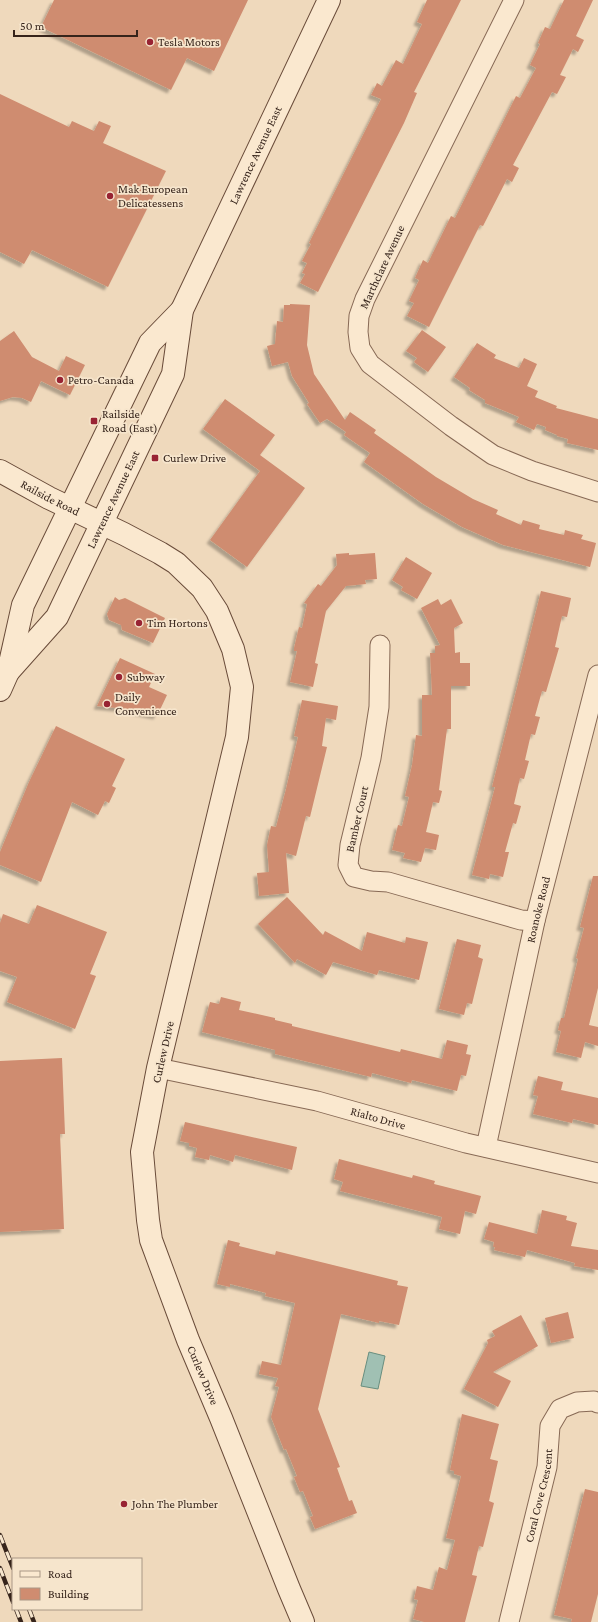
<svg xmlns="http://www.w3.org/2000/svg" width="598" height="1622" viewBox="0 0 598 1622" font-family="'Crimson Pro',serif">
<defs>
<filter id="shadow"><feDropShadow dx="-3.5" dy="3.5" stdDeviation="1" flood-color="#0004"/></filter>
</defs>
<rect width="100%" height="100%" fill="#efd9bc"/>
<!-- water -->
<path fill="#a0c0b3" stroke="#688e7f" d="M369,1352L385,1356L378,1389L361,1386Z"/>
<!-- building -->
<path fill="#cf8c70" filter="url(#shadow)" d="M54,0H248L214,71L187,58L171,90L41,27Z
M427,0H461L414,92L417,93L404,123L318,292L300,283L305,274L302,273L307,263L302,261L311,244L309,243L381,99L371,95L377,83L382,86L396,60L403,64L422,24L417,22Z
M564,0H593L576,36L584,40L578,52L573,49L560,75L566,77L557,94L552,92L513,165L519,168L512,182L507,179L483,226L480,225L429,327L407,316L414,303L409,301L419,280L415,278L423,260L428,263L451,216L455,218L516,96L520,98L536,68L530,65L540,44L538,43L545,27L550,29Z
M0,94L69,127L72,121L94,131L99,121L111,126L103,143L166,171L108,287L32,250L24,264L0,252Z
M290,304L310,305L307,345L314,374L345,420L350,412L376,430L374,433L436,477L473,499L498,510L496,514L521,525L523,520L540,525L539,529L564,535L565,530L583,535L581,539L596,543L590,567L503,545L462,527L423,504L364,462L370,453L344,435L346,432L327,419L320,423L307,404L309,403L292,376L288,362L272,366L267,346L275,344L277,321L283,322L284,305H290Z
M422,330L446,347L428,372L414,362L417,358L406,351Z
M14,331L32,357L59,371L66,356L85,365L70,395L41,381L31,402L22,398L13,397L0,401V341Z
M477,343L496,355L494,358L519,368L524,358L537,364L527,386L538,391L535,397L557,406L556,408L598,419V450L567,443L568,439L557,436V435L545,430L546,427L537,424L534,430L516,422L519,417L485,403V400L469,390L470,388L454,377Z
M225,399L275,435L260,455L305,488L247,567L210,540L260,471L203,429Z
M349,553V555L375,553L377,579L365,580L366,584L346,586L326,611L315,663L318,664L313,687L290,682L297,651H294V648L299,627L302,628L307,604L304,603L318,584L321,586L337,565L336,554Z
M406,557L432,573L417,599L401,590L403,587L392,580Z
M541,591L571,598L567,617L562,616L555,647L559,648L546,692L542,691L535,716L540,717L535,735L531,734L525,760L529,761L524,779L520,778L514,804L521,806L516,824L513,823L505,852H509L503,877L490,874L489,879L472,875L495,787H492Z
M115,597L119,600L125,598L165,618L153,643L122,630L121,625L109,620L107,614Z
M438,599L441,605L451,599L463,623L454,628L455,653L460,652V663H470V686H451V729H447L439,790L442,791L439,803L433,802L426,832L439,835L436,850L425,848L421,862L403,858L405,853L392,850L398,825L402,826L409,797L405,796L412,765L416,735L422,736V695H432L430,653H435V646L440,645L421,608Z
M120,658L155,674L149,687L167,695L157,716L117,708L97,706Z
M302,700L338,706L336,720L326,718L322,746L327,747L310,817L306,816L296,856L286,853L289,893L259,896L257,873L269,872L267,845L271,826L276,827L286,789L298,737L294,736Z
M56,726L125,759L112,786L116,788L109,803L105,801L98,815L72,802L41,882L0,865V852L29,782Z
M593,876H598V988L589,1025L598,1027V1046L585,1042L581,1058L556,1052L561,1031L558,1030L561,1018H564L578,959L576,958L584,928L580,927Z
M287,897L323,935L325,931L362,951L367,932L405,943L406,937L428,942L419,980L379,970L377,975L333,962L326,975L297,959L295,963L258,924Z
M37,905L107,932L90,974L96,976L75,1029L7,1002L17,977L0,971V923L3,914L29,924Z
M457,939L481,945L478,957L483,959L472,1004L467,1003L464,1015L439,1009Z
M221,997L241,1002L239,1010L275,1018V1020L292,1024V1026L400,1052L401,1049L442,1059L447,1040L468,1045L466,1054L471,1055L466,1076L461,1075L457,1091L412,1080L411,1083L372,1073L371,1077L275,1054V1050L202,1032L210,1002L219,1004Z
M62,1058L65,1134H60L64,1229L0,1232V1061Z
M538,1076L563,1082L561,1090L598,1098V1125L573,1119L572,1123L533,1114L538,1096L533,1095Z
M185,1122L297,1147L292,1170L235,1155L233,1162L210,1155L209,1160L195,1157L197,1148L189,1146V1143L180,1141Z
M339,1159L412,1178L413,1175L435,1181L434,1184L442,1186L481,1196L476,1214L465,1211L460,1234L439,1229L442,1217L340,1191L343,1182L334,1179Z
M542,1210L567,1216L566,1220L577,1223L571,1246L598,1250V1270L574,1266L575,1263L527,1250L525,1257L494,1250L495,1247H493L494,1242L484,1239L489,1222L537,1234Z
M228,1240L240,1243L239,1246L275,1255L276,1251L398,1281L397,1285L408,1287L399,1325L379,1321V1323L341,1314L318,1409L340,1467L337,1468L349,1501L352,1500L357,1513L315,1529L310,1517L313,1516L303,1491L300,1492L294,1477L297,1476L286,1449L284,1450L271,1417L279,1387L275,1386L278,1378L259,1374L262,1361L281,1365L295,1303L265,1296L266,1293L230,1284V1287L217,1284Z
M568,1312L574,1338L551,1343L545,1318Z
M521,1315L538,1346L493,1372L511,1381L498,1407L464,1389L488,1343L487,1340L495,1336L492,1331Z
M462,1414L499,1424L490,1459L498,1461L489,1501L494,1503L483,1547L479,1546L472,1575L477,1576L465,1622H424L413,1619L418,1600L414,1599L417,1586L433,1590L439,1567L447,1570L455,1540L446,1538L461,1476L454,1474V1471L450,1470Z
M585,1489L598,1492V1594L591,1622H571L572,1619L554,1615Z"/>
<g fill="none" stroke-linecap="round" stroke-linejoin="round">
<defs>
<g id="street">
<path d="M514,0L365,299L359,316L358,332L360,348L370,364L451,426L493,455L532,471L598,492"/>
<path d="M380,645L379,707L371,758L350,845L348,865L354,877L371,881L388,882L521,920L535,921"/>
<path id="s1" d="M158,1068L317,1101L466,1143L598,1173"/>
<path id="s2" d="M486,1147L535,921L598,675"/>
<path id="s3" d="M509,1622L547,1467L550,1426L560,1409L577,1402L594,1401L598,1403"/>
</g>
<g id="secondary">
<path id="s4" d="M0,471L49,498L124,534L160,553L176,563L202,588L217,611L233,649L242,687L237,737L158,1068L142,1152L148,1220L151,1240L188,1340L221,1418L289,1589L303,1622"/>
<path id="s5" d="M8,672L57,617L173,374L182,310L329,0"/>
<path d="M0,690L8,672L23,605L150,343L182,310"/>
</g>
</defs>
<!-- street casing -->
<use href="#street" stroke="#876955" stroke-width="21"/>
<!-- secondary casing -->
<use href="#secondary" stroke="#694b39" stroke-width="24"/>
<!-- street -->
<use href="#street" stroke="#fae8cf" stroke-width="19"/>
<!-- secondary -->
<use href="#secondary" stroke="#fae8cf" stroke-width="22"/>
<defs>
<path id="rail" d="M0,1535L13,1568
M0,1568L13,1602
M16,1609L21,1622
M29,1609L34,1622"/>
</defs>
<!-- rail casing -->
<use href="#rail" stroke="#36241b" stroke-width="4.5"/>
<!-- rail -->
<use href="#rail" stroke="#f6e5cc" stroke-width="3" stroke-dasharray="9" stroke-linecap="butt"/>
</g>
<!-- markers -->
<g fill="#982333" stroke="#f6e5cc" stroke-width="1.5">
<circle cx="150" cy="42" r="4"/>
<circle cx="110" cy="196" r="4"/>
<circle cx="60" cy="380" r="4"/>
<rect x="90" y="417" width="8" height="8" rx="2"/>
<rect x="151" y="454" width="8" height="8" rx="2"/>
<circle cx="139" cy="623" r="4"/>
<circle cx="119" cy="677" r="4"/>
<circle cx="107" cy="704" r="4"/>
<circle cx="124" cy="1504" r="4"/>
</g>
<g text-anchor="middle" stroke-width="3.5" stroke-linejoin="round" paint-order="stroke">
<!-- poi labels -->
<g font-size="12" fill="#36241b" stroke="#f6e5cc" text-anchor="start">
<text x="158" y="46">Tesla Motors</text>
<text x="118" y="193">Mak European<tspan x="118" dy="14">Delicatessens</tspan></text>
<text x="68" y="384">Petro-Canada</text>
<text x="102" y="418">Railside<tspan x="102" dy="14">Road (East)</tspan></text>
<text x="163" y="462">Curlew Drive</text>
<text x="147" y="627">Tim Hortons</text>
<text x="127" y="681">Subway</text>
<text x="115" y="701">Daily<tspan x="115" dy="14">Convenience</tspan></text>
<text x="132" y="1508">John The Plumber</text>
</g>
<!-- street labels -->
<g font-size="12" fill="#36241b" stroke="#f6e5cc">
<text dy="4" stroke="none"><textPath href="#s5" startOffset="579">Lawrence Avenue East</textPath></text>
<text transform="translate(382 267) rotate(-65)" y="4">Marthclare Avenue</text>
<text dy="4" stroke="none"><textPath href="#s4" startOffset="57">Railside Road</textPath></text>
<text dy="4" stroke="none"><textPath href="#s5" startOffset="204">Lawrence Avenue East</textPath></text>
<text transform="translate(357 819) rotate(-77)" y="4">Bamber Court</text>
<text dy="4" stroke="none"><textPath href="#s2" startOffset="243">Roanoke Road</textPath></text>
<text transform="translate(163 1052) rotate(-77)" y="4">Curlew Drive</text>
<text dy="4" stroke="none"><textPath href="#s1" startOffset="226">Rialto Drive</textPath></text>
<text dy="4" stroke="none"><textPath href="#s4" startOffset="1052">Curlew Drive</textPath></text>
<text dy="4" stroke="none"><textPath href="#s3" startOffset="130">Coral Cove Crescent</textPath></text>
</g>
</g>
<!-- legend -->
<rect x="12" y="1558" width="130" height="52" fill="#f6e5cc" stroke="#a99885"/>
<rect x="20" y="1571" width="20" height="6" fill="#fae8cf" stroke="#a99885"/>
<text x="48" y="1578" font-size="12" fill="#36241b">Road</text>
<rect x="20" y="1588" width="20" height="12" fill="#cf8c70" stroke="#a99885"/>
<text x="48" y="1598" font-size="12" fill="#36241b">Building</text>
<!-- scale -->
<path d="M14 30v6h123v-6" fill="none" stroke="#36241b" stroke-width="2"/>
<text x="20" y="30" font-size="12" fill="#36241b" stroke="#f6e5cc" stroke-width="3" paint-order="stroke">50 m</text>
</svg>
